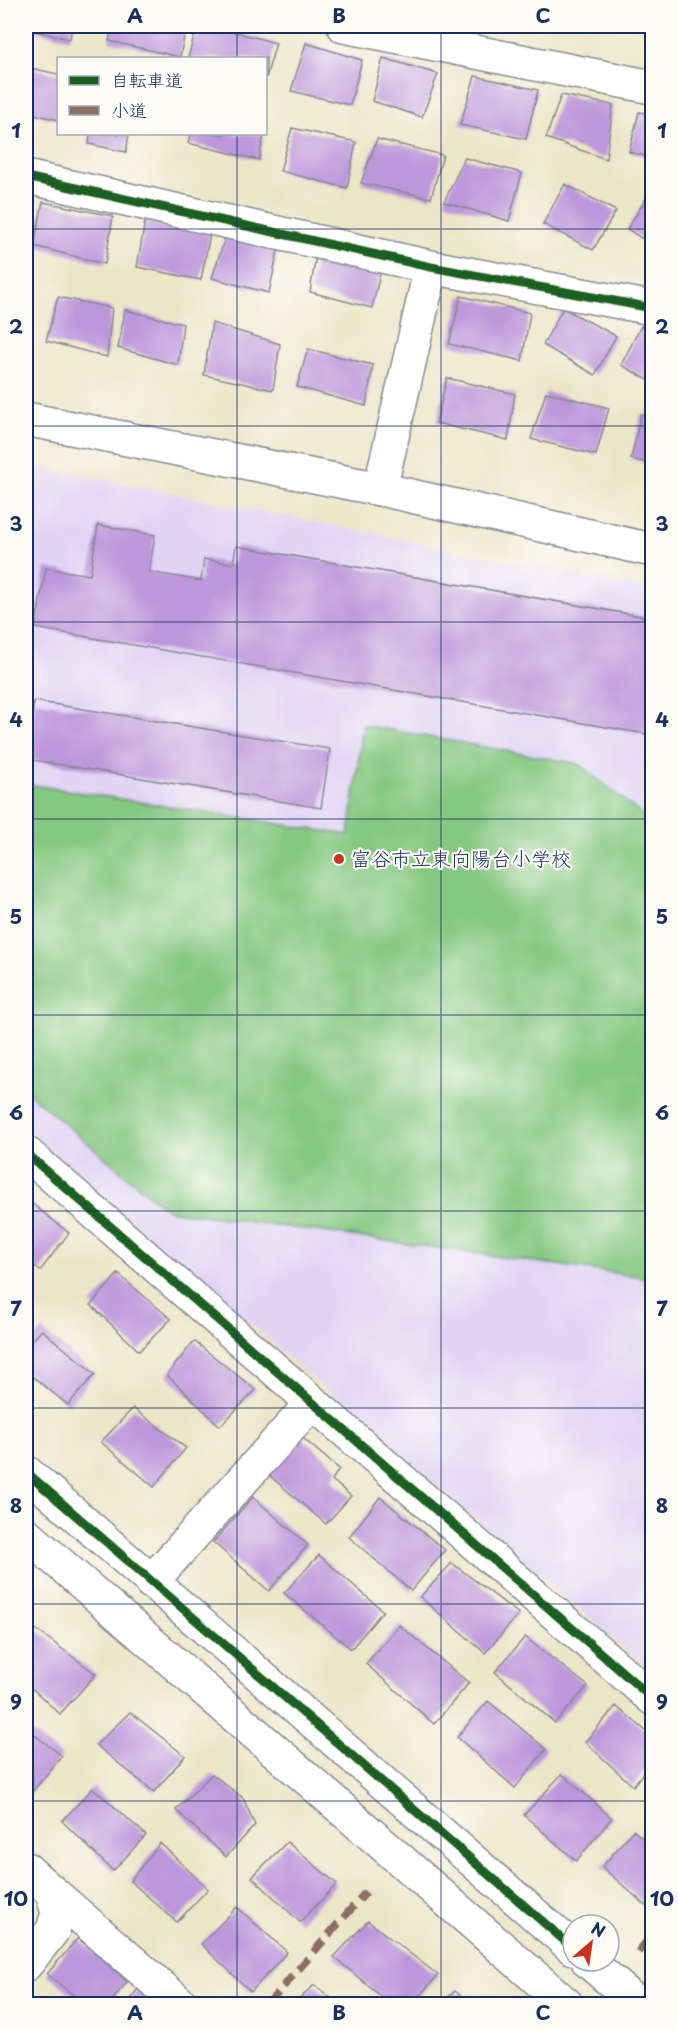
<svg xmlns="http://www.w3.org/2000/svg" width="678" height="2030" viewBox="0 0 678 2030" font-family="'Playpen Sans','Klee One',sans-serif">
<rect width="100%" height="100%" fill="#fdfcf7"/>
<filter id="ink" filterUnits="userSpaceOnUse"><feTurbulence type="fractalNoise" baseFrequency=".0167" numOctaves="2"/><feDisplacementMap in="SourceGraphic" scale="12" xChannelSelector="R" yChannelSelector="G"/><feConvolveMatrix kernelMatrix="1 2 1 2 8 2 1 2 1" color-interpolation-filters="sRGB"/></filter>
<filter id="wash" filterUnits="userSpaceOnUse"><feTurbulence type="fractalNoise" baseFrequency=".008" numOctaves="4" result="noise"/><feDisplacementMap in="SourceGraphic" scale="24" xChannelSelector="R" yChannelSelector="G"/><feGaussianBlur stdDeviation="1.35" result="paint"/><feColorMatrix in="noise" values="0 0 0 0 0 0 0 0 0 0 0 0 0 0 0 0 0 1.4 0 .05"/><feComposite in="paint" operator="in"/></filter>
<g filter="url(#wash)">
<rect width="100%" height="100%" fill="#ece5c7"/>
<!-- built -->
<path fill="#e0d4f4" d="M26,464L652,590V1672L26,1129Z"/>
<!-- green -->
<path fill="#85c881" stroke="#507c70" stroke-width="1.5" d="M363,725L579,764L652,823V1239L649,1278L167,1210L26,1091V784L349,835Z"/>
<g id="blocks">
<!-- building -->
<path fill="#bd96db" d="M26,26H72L70,39L26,29Z
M112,26H186L180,57L109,41Z
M197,26H213L276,43L266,78V58H188Z
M306,43L362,60L350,105L291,91Z
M383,58L438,74L422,117L372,101Z
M26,67L58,74V120L26,112Z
M475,76L538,90L526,139L460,125Z
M561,95L613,105L606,159L546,138Z
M639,112L652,114V158L629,152Z
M292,128L356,142L347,188L280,171Z
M90,134H129L126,152L89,144Z
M191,134H264L259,160L188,143Z
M377,139L443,155L431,198L361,183Z
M465,158L522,173L509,221L444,202Z
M565,184L616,211L593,250L543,224Z
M647,197L652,200V245L627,229Z
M43,202L113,216L105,264L34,246Z
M145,221L210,234L201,280L137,267Z
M225,238L279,246L269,293L212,278Z
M316,256L381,269L372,308L310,292Z
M26,291L34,294L27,336H26Z
M461,296L530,313L522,361L449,344Z
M58,297L112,308L107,357L46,341Z
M563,308L616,336L595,375L543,345Z
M125,310L183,324L178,365L118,348Z
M212,323L280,344L273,390L204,375Z
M641,326L652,332V382L621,365Z
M308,349L373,365L366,406L297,387Z
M447,378L515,394L508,440L436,423Z
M546,392L609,408L596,455L531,439Z
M641,414L652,417V464L631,459Z
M98,525L155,535L149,572L201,581L204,559L233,564L236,546L652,618V735L35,628L46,568L90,575Z
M26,568L32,569L27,599H26Z
M34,701L330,749L321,808L26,759Z
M26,1199L69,1233L40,1271L26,1258Z
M118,1274L171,1319L139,1351L91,1305Z
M42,1330L95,1374L68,1405L26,1371V1347Z
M194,1341L256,1390L220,1426L167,1375Z
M133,1408L186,1448L154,1487L101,1442Z
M298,1434L339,1469L332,1480L351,1496L326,1524L263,1470Z
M253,1497L308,1545L269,1591L213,1542Z
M380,1497L445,1550L411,1591L349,1537Z
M319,1555L383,1611L351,1649L284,1593Z
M452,1563L519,1614L485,1653L420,1597Z
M26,1622L96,1674L60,1714L26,1683Z
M399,1625L469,1683L434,1724L366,1664Z
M525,1637L588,1686L555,1723L495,1672Z
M488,1701L546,1749L515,1788L457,1737Z
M616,1706L652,1736V1761L633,1786L585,1742Z
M130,1712L185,1756L154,1792L96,1745Z
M26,1728L62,1756L31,1793L26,1789Z
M212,1774L243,1798L255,1825L226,1857L176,1810Z
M562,1774L612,1818L576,1861L524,1815Z
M93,1788L146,1835L113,1871L62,1821Z
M633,1830L652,1846V1911L602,1867Z
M287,1842L337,1884L300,1922L252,1877Z
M160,1843L208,1889L177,1922L130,1881Z
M237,1907L287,1952L251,1992L201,1944Z
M368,1921L438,1975L412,2004H390L334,1957Z
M78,1938L127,1982L109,2004H84L47,1974Z
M314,1985L339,2004H295Z
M138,1989L160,2004H126Z
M455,1991L472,2004H441Z"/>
</g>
</g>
<g filter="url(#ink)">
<use href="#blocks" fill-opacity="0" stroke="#848a92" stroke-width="1.5"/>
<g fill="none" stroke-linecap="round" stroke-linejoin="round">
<defs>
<path id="minor" d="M344,26L652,87
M26,177L431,267L652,308
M380,489L431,267
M26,1153L652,1698
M151,1582L312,1403
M26,1869L52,1892L58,1913L53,1930L26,1964
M52,1892L181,2004"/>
<path id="tertiary" d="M26,419L380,489L652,550
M26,1472L573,1948
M26,1534L566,2004
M588,1961L638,2004"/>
</defs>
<!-- minor casing -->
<use href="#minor" stroke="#848a92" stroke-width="36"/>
<!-- tertiary casing -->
<use href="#tertiary" stroke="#848a92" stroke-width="36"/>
<!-- minor -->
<use href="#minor" stroke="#fff" stroke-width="33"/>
<!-- tertiary -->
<use href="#tertiary" stroke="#fff" stroke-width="33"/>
<!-- quiet -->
<path stroke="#8d6e63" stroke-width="8" stroke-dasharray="15 8" stroke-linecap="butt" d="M638,1952L652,1935
M268,2004L366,1892"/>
<defs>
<path id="cycleway" d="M26,177L431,267L652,308
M26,1153L652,1698
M26,1472L573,1948"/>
</defs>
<!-- cycleway casing -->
<use href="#cycleway" stroke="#fdfcf7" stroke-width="13"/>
<!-- cycleway -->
<use href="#cycleway" stroke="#1b5e20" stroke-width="9"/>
</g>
</g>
<!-- grid -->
<path fill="none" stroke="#1b2f5e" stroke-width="1.5" stroke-opacity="0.55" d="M237,26V58M441,26V2004M237,134V2004M26,229H652M26,426H652M26,622H652M26,819H652M26,1015H652M26,1211H652M26,1408H652M26,1604H652M26,1801H652"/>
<!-- markers -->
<circle fill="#c8321e" stroke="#fdfcf7" stroke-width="2" cx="339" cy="859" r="6"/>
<g text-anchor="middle" stroke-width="4.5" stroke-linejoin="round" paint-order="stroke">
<!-- poi labels -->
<g font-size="20" fill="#1b2f5e" stroke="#fdfcf7" text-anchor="start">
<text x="351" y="866">富谷市立東向陽台小学校</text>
</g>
</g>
<!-- margin -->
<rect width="678" height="2030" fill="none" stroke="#fdfcf7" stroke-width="66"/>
<!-- legend -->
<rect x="57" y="57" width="210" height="78" fill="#fdfcf7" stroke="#a3aaba" stroke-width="1.5"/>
<rect x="69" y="76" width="30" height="9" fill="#1b5e20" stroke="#a3aaba" stroke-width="1.5"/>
<text x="111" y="87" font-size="18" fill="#1b2f5e">自転車道</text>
<rect x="69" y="106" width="30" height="9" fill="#8d6e63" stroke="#a3aaba" stroke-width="1.5"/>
<text x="111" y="117" font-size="18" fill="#1b2f5e">小道</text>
<!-- north arrow -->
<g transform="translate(591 1943) rotate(29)"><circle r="28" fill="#fdfcf7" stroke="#a3aaba" stroke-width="1.5"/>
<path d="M0-4.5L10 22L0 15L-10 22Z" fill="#c8321e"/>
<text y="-9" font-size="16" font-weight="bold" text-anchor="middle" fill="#1b2f5e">N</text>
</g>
<rect x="33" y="33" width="612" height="1964" fill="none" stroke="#1b2f5e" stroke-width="2"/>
<g font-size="20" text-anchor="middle" font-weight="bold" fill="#1b2f5e">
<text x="135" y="23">A</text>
<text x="339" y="23">B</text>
<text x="543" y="23">C</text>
<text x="16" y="138">1</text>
<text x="662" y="138">1</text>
<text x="16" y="334">2</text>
<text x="662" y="334">2</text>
<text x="16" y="531">3</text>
<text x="662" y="531">3</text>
<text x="16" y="727">4</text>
<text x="662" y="727">4</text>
<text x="16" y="924">5</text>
<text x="662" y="924">5</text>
<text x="16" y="1120">6</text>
<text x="662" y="1120">6</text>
<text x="16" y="1316">7</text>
<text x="662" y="1316">7</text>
<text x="16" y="1513">8</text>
<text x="662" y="1513">8</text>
<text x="16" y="1709">9</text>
<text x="662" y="1709">9</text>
<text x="16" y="1906">10</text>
<text x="662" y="1906">10</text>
<text x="135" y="2020">A</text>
<text x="339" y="2020">B</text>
<text x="543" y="2020">C</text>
</g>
</svg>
